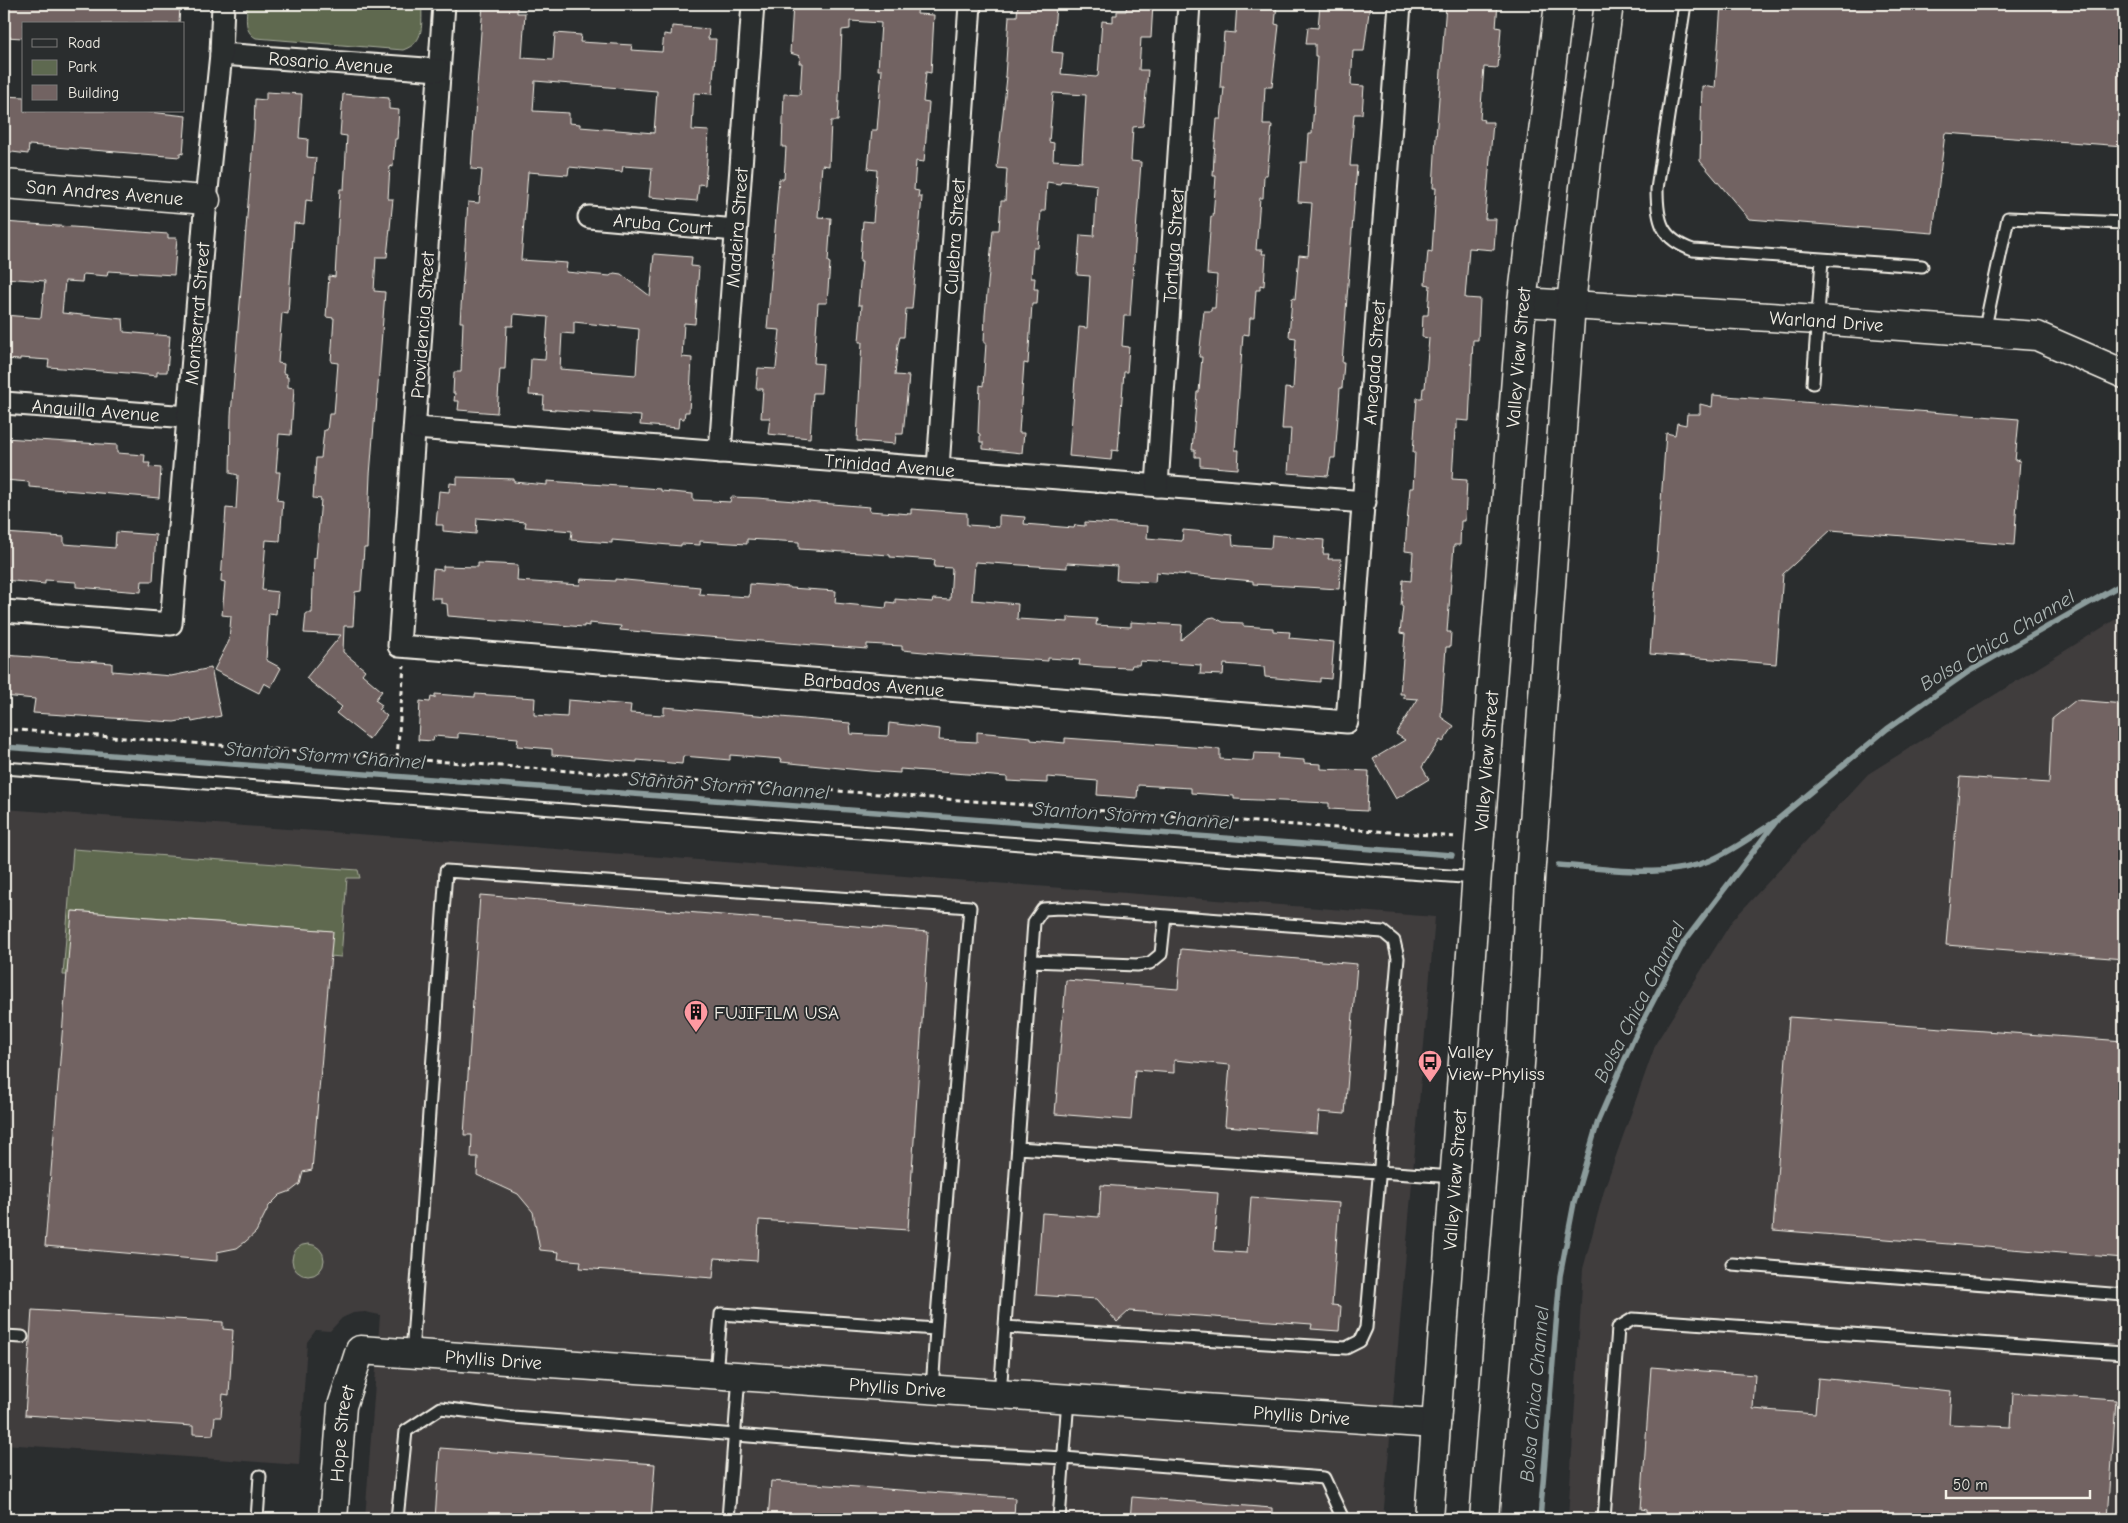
<svg xmlns="http://www.w3.org/2000/svg" width="2128" height="1523" viewBox="0 0 2128 1523" font-family="'Comic Neue',sans-serif">
<rect width="100%" height="100%" fill="#2a2d2e"/>
<filter id="ink" filterUnits="userSpaceOnUse"><feTurbulence type="fractalNoise" baseFrequency=".02" numOctaves="2"/><feDisplacementMap in="SourceGraphic" scale="10" xChannelSelector="R" yChannelSelector="G"/><feConvolveMatrix kernelMatrix="1 2 1 2 8 2 1 2 1" color-interpolation-filters="sRGB"/></filter>
<g filter="url(#ink)">
<!-- built -->
<path fill="#403d3e" d="M2124,614V1519H1568L1583,1269L1605,1187L1656,1043L1732,921L1868,774Z
M4,809L414,838L1435,917L1383,1519H365L380,1315L365,1312L353,1313L342,1318L330,1331L316,1330L307,1342L299,1465L4,1444Z"/>
<!-- green -->
<path fill="#5e6950" stroke="#a9ad9c" d="M247,4H422C421,24 426,42 403,50L256,38C243,31 247,17 247,4Z
M73,849L358,870L360,878H347L341,957L330,956L332,931L73,911L68,975H63Z
M292 1260a16 16 0 1 1 32 0a16 16 0 1 1-32 0Z"/>
<g fill="none" stroke-linecap="round" stroke-linejoin="round">
<!-- stream -->
<path stroke="#8c9c9c" stroke-width="5.5" d="M4,747L1452,855
M1558,865C1607,868 1665,880 1711,860C1734,850 1754,835 1774,822
M1540,1519L1560,1276L1574,1203L1598,1121L1634,1038L1684,942L1778,819L1887,729L1968,672L2124,583"/>
</g>
<!-- building -->
<path fill="#726362" stroke="#f4f1e8" fill-rule="evenodd" d="M4,4H118L180,6L179,24H24V38L4,37Z
M483,4H517V13H525L522,58L553,60L555,33L581,35L580,42L632,45L631,50L662,52L664,34L671,35L672,26L709,29L708,39H716L712,94L694,93L692,130L709,131L705,185L699,184L697,201L649,197L652,168L623,166L622,172L569,167L568,175L528,172L521,260L567,263L566,272L610,276L614,273L621,274L650,296L654,254L692,257L691,266L699,267L695,324L684,323L682,357L692,358L689,412H685L684,419L679,418L678,428L640,425L641,416L543,409L544,396L529,395L531,359L545,360L548,317L514,314L513,326H507L505,369H500L497,413L458,410L459,401H454L455,393H453L454,372H461L463,322H460L468,202L479,203L482,170L471,169ZM535,81L657,91L654,133L580,127V124L569,123V113L533,111ZM574,322L639,329L636,375L560,369L562,333L574,334Z
M793,4H918L917,14L934,15L931,73L926,72L923,102L929,103L924,162L916,161L914,190L919,191L918,197H922L912,309H906L904,337H900L898,344L895,375L909,376L903,434H896L895,444L857,441L862,342H859L862,305H858L862,261H860L863,221L873,222L877,170L868,169L872,130H877L882,70H878L881,23L850,21V29L842,30L838,121H831L829,166L822,165L818,217L831,218L828,262L830,263L827,303H818L814,363L823,364L821,393H813L810,438L768,434L770,418H761L763,389H756L758,368L775,369L776,368L780,330L767,329L779,179H784L786,147H782L784,94L800,95L802,63H799L800,56L790,53Z
M1018,4L1056,7L1052,52L1063,53L1061,74L1096,77L1098,76L1102,21L1113,22V15H1117V11H1126L1127,4H1153L1151,38H1141L1139,70H1148L1143,126L1133,127L1131,161L1141,162L1130,316H1124L1122,346L1129,347L1127,372H1124L1118,451L1112,450L1111,460L1069,456L1079,327L1087,328L1090,276L1077,275L1080,235L1094,236L1097,185L1092,184L1061,181L1060,184L1047,182L1045,211H1041L1038,248H1033L1031,278H1035L1034,289H1038L1037,304H1032L1028,364L1024,363L1019,433H1024L1022,453L983,449V442H980V434L978,433L980,385L983,386L986,343H984L985,315L993,230H999L1001,201H1005L1007,169L997,168L1007,77H1005L1009,16H1017ZM1053,93L1086,95L1082,162L1053,160L1054,143L1049,142Z
M1237,4H1277L1275,24L1279,25L1272,87H1265L1263,125H1272L1267,175H1264L1263,198H1260L1256,250H1263L1262,254H1266L1264,286L1260,285V290H1256L1254,318H1250L1249,335L1243,334L1235,450H1239L1238,469L1200,466V457H1195V450H1192L1197,392H1199L1202,357H1199L1204,311H1211V308H1215L1217,275L1207,274L1211,216L1213,217L1216,176H1213L1214,156L1217,119H1221L1224,87H1220L1224,32L1235,33Z
M1320,4H1370L1364,51H1353L1351,85L1364,86L1362,114H1354L1350,166H1357L1342,363H1344L1342,388H1340L1335,458H1331L1328,476L1288,473L1291,429H1282L1285,388L1293,389L1296,338L1289,337L1292,298L1295,299L1299,255L1308,256L1312,203L1298,202L1301,162H1307L1309,134H1312L1317,56H1315V44H1306L1308,27L1318,28Z
M1446,4H1498L1496,27L1501,28L1498,68L1484,67L1480,119L1484,120L1483,122H1493L1485,219H1496L1494,250L1469,248L1465,298L1480,299L1478,340H1473L1469,421L1457,420V429H1455L1452,479L1467,480L1465,521H1461L1460,545H1454L1447,632H1451L1450,647H1446L1441,717L1454,726L1443,742L1440,740L1422,767L1429,779L1396,799L1373,759L1405,740L1396,734L1418,699L1404,698V694H1400L1405,634L1400,633L1403,606H1401L1403,580L1411,581L1413,552L1405,551L1407,522L1410,488H1413L1415,452H1413L1417,398H1422L1423,388H1425L1429,338L1422,337L1423,315H1428L1430,285L1425,284L1428,251L1432,252L1436,188H1433L1436,138Z
M1721,4H2124V146L1945,133L1933,233L1749,219L1700,161L1702,86L1715,88Z
M266,92L302,94L299,138L308,139L307,157L316,158L312,201L306,200L304,224L294,223L288,314L282,313L278,363L284,364L283,373L287,374L286,377H288V387L294,388L291,435L279,434L276,472H280L277,500L283,501L280,541L266,540L262,590L278,592L276,614L269,613L266,660L281,668L271,687L264,683L259,693L214,670L229,641L231,616L222,615L225,582L221,581L226,508L236,509L238,475L230,473L231,415L254,129L255,99L266,100Z
M343,94L389,98V109L399,110L397,139H395L393,167L390,166L388,199H393L387,257H376L374,291L385,292L376,412H375L370,475L367,548H364L361,591L355,592L353,626H344L343,652L365,670L362,674L382,691L375,700L382,705L379,709L387,716L369,739L336,713L342,707L306,678L341,635L304,633L306,613H312L314,558H316L321,499L313,498L316,458H321L324,430H327L329,414H334L338,363L331,362L334,318L326,317L329,276L335,277L340,189H344L347,136L340,135Z
M4,96L24,97V111H141L186,116L183,154L180,153V157L29,145L28,154L4,151Z
M4,222L168,234V238H177L174,275L108,271L107,276L83,274L82,282L65,281L62,313L123,319L124,332L170,336L167,372H157V376L128,373L48,367L49,360L20,358V360L4,359V315L41,318L45,281L4,278Z
M1713,395L2019,419L2015,461L2020,460L2014,545L1831,530L1783,574L1776,664L1650,654L1666,433L1675,435L1677,423L1686,425L1687,414H1700V404L1712,407Z
M4,438L117,445V453L145,455L144,463H150L149,467L161,468L159,498L29,487V482L4,480Z
M457,477L514,479V482L547,485V481L661,489V491L693,494V500L730,502L731,497L757,498L870,507L869,511L911,514V509L967,513V525L999,527V515L1025,517L1024,524L1074,528L1075,525L1085,526V522L1148,526L1147,538L1182,541L1183,530L1205,532L1232,535L1233,545L1240,546L1271,548L1272,535L1324,540L1323,554H1329L1328,559H1341L1339,589L1253,584V581L1156,572L1155,582L1116,580L1117,566L1067,563V568L975,562L972,600L1018,604L1017,619L1068,622V617L1097,619L1096,625L1131,627V622L1182,625L1181,640L1209,618L1214,617L1223,622L1243,623V626L1273,628V631L1290,632L1289,638L1334,642L1331,679L1320,678V682L1265,677L1264,667L1224,664L1223,675L1200,674L1201,665L1140,661L1139,665H1132L1131,668L1103,667L1079,665L1080,660L1048,658V661L956,655L902,650V646L867,644V649L655,633L620,630L621,626L589,623V626L584,625V627L448,616L447,604L441,603V598H431L433,569L443,570V566L478,567V563L518,565L517,581L580,585L581,579L615,581V579L700,587L699,594L749,597L750,584L790,587V588L836,591L835,603L886,608L887,602L895,603V599L932,602L933,599L950,600L952,568L934,567L935,560L890,557V555L799,549V542L747,539V544L700,541V545L681,544V546L612,540V543L571,540L572,531L525,527L526,522L477,518L476,534L443,531V525H436L439,491L449,492L450,483L457,484Z
M116,532L156,535L153,581H142L141,592L76,587V582L45,580V584L4,580V533L64,537V544L115,548Z
M4,655L112,663V671L171,676L211,668L221,716L192,722L191,719L174,722L33,713L35,699L4,696Z
M435,694L475,697V694L535,698L534,715L567,717L568,700L631,705L630,713L664,715V707L850,723L851,734L888,736L889,723L940,729L939,740L977,742V732L1031,737V740L1065,743V738L1220,749V759L1253,761L1254,753L1278,754L1277,758L1304,760V763L1321,764V769L1369,771L1367,811L1329,809V803L1234,799V796L1191,793V788L1138,785L1137,798L1097,795L1098,781L1047,777V783L1007,781V777L900,769V773L870,771L781,762L782,759L730,755V760L683,756L682,764L637,760V762L552,755V749L517,746L518,738L458,733V738L434,736L433,741L418,740L420,701L430,702L431,697L435,698Z
M2076,700L2124,704V959L1946,945L1960,777L2049,783L2052,719Z
M480,895L928,932L908,1230L759,1220L757,1261L715,1258L713,1278L580,1268L581,1261L558,1259L559,1252L540,1250L533,1212L518,1194L477,1175L478,1157H471L472,1135H464Z
M72,911L333,931L312,1170L303,1172L300,1184L291,1191L280,1195L269,1206L256,1232L245,1242L237,1248L217,1252V1261L45,1246Z
M1181,949L1357,964L1345,1114L1319,1112L1317,1133L1225,1126L1230,1065L1174,1060V1073L1135,1070L1131,1120L1055,1114L1066,980L1178,989Z
M1789,1017L2124,1041V1258L1773,1230Z
M1101,1185L1218,1193L1214,1251L1247,1253L1251,1197L1339,1203L1332,1305L1341,1306L1339,1331L1311,1329L1312,1324L1129,1311L1117,1322L1097,1299L1036,1295L1042,1213L1099,1217Z
M32,1310L223,1322V1329L233,1330L229,1395L223,1394L221,1417H215L213,1435L193,1434V1426L25,1415Z
M1651,1367L1755,1375L1753,1409L1815,1414L1818,1378L1951,1391L1949,1424L2011,1427L2013,1393L2116,1400L2108,1519H1667L1647,1516V1510L1641,1509Z
M440,1448L655,1464L651,1519H435Z
M771,1481L1015,1498L1014,1519H768Z
M1132,1497L1272,1508V1519H1130Z"/>
<g fill="none" stroke-linecap="round" stroke-linejoin="round">
<defs>
<path id="lane" d="M1685,4L1657,189C1657,221 1661,239 1693,250L1922,266
M1984,332L2008,218L2124,223
M1813,383L1822,260
M4,768L1476,878
M1031,961L1137,965L1150,963L1161,954L1165,916
M1018,1148L1454,1177
M1732,1264L2124,1295
M4,1336L22,1337
M412,1354L446,871L970,907L936,1329
M716,1375L721,1314L936,1329L932,1390
M1000,1395L1034,922L1043,909L1060,908L1383,932L1394,941L1398,958L1366,1328L1360,1341L1346,1348L1005,1327
M257,1519L260,1476
M397,1519L406,1431L441,1408L513,1417L933,1451L1064,1458L1324,1478L1343,1519
M728,1519L739,1376
M1059,1519L1068,1399
M1604,1519L1618,1328L1633,1319L2124,1353"/>
<g id="street">
<path id="s1" d="M444,4L399,646L1347,722L1400,4"/>
<path id="s2" d="M221,54L439,70"/>
<path id="s3" d="M589,217L736,230"/>
<path id="s4" d="M4,403L188,417"/>
<path id="s5" d="M416,428L1365,502"/>
<path id="s6" d="M720,452L753,4"/>
<path id="s7" d="M938,468L970,4"/>
<path id="s8" d="M1157,486L1189,4"/>
<path id="s9" d="M4,611L171,624L206,200L221,54L223,4"/>
</g>
<g id="secondary">
<path id="s10" d="M4,184L206,200"/>
<path id="s11" d="M1522,302L1818,320L2037,336L2124,374"/>
<path id="s12" d="M333,1519L342,1406L360,1350L1436,1424"/>
</g>
<g id="primary">
<path id="s13" d="M1429,1519L1477,873L1522,302L1559,4"/>
<path d="M1484,1519L1521,1051L1530,879L1571,304L1587,160L1609,4"/>
</g>
</defs>
<!-- lane casing -->
<use href="#lane" stroke="#f4f1e8" stroke-width="15"/>
<!-- street casing -->
<use href="#street" stroke="#f4f1e8" stroke-width="25"/>
<!-- secondary casing -->
<use href="#secondary" stroke="#f4f1e8" stroke-width="31"/>
<!-- primary casing -->
<use href="#primary" stroke="#f4f1e8" stroke-width="31"/>
<!-- path -->
<path stroke="#f4f1e8" stroke-width="3" stroke-dasharray="5 4" stroke-linecap="butt" d="M4,729L1457,837
M397,758L404,666"/>
<!-- lane -->
<use href="#lane" stroke="#2a2d2e" stroke-width="11"/>
<!-- street -->
<use href="#street" stroke="#2a2d2e" stroke-width="21"/>
<!-- secondary -->
<use href="#secondary" stroke="#2a2d2e" stroke-width="28"/>
<!-- primary -->
<use href="#primary" stroke="#2a2d2e" stroke-width="28"/>
</g>
</g>
<!-- icons -->
<defs>
<symbol id="building-pin" viewBox="-11 -11 22 30"><path d="M0 17L-7.5 6A9.5 9.5 0 1 1 7.5 6Z" fill="#ff9aa2" stroke="#2a2d2e"/><path d="M-4-6H4V6H1V3H-1V6H-4ZM-2.5-4.3h1.7v1.8h-1.7ZM.8-4.3h1.7v1.8H.8ZM-2.5-1h1.7V.8h-1.7ZM.8-1h1.7V.8H.8Z" fill="#111"/></symbol>
<symbol id="bus-pin" viewBox="-11 -11 22 30"><path d="M0 17L-7.5 6A9.5 9.5 0 1 1 7.5 6Z" fill="#ff9aa2" stroke="#2a2d2e"/><path d="M-5-6H5V4H4V6H2V4H-2V6H-4V4H-5ZM-3.5-4V0h7V-4ZM-3.5 1.2v1.5H-2V1.2ZM2 1.2v1.5H3.5V1.2Z" fill="#111"/></symbol>
</defs>
<g fill-rule="evenodd">
<use href="#building-pin" x="682" y="998" width="28" height="38"/>
<use href="#bus-pin" x="1416" y="1048" width="28" height="38"/>
</g>
<g text-anchor="middle" stroke-width="4" stroke-linejoin="round" paint-order="stroke">
<!-- street labels -->
<g font-size="19" fill="#f4f1e8" stroke="#2a2d2e">
<text dy="7" stroke="none"><textPath href="#s2" startOffset="110">Rosario Avenue</textPath></text>
<text dy="7" stroke="none"><textPath href="#s10" startOffset="101">San Andres Avenue</textPath></text>
<text dy="7" stroke="none"><textPath href="#s3" startOffset="74">Aruba Court</textPath></text>
<text dy="7" stroke="none"><textPath href="#s6" startOffset="225">Madeira Street</textPath></text>
<text dy="7" stroke="none"><textPath href="#s7" startOffset="232">Culebra Street</textPath></text>
<text dy="7" stroke="none"><textPath href="#s8" startOffset="241">Tortuga Street</textPath></text>
<text dy="7" stroke="none"><textPath href="#s9" startOffset="479">Montserrat Street</textPath></text>
<text dy="7" stroke="none"><textPath href="#s11" startOffset="305">Warland Drive</textPath></text>
<text transform="translate(422 325) rotate(-86)" y="7">Providencia Street</text>
<text dy="7" stroke="none"><textPath href="#s13" startOffset="1165">Valley View Street</textPath></text>
<text dy="7" stroke="none"><textPath href="#s1" startOffset="1955">Anegada Street</textPath></text>
<text dy="7" stroke="none"><textPath href="#s4" startOffset="92">Anguilla Avenue</textPath></text>
<text dy="7" stroke="none"><textPath href="#s5" startOffset="475">Trinidad Avenue</textPath></text>
<text dy="7" stroke="none"><textPath href="#s1" startOffset="1120">Barbados Avenue</textPath></text>
<text dy="7" stroke="none"><textPath href="#s13" startOffset="760">Valley View Street</textPath></text>
<text dy="7" stroke="none"><textPath href="#s13" startOffset="340">Valley View Street</textPath></text>
<text dy="7" stroke="none"><textPath href="#s12" startOffset="306">Phyllis Drive</textPath></text>
<text dy="7" stroke="none"><textPath href="#s12" startOffset="711">Phyllis Drive</textPath></text>
<text dy="7" stroke="none"><textPath href="#s12" startOffset="1116">Phyllis Drive</textPath></text>
<text dy="7" stroke="none"><textPath href="#s12" startOffset="86">Hope Street</textPath></text>
</g>
<!-- poi labels -->
<g font-size="19" fill="#f4f1e8" stroke="#2a2d2e" text-anchor="start">
<text x="714" y="1019">FUJIFILM USA</text>
<text x="1448" y="1058">Valley<tspan x="1448" dy="22">View-Phyliss</tspan></text>
</g>
<!-- water labels -->
<g font-size="20" font-style="italic" fill="#aeb8b6" stroke="#2a2d2e">
<text transform="translate(1997 640) rotate(-31)" y="7">Bolsa Chica Channel</text>
<text transform="translate(325 755) rotate(4)" y="7">Stanton Storm Channel</text>
<text transform="translate(729 785) rotate(4)" y="7">Stanton Storm Channel</text>
<text transform="translate(1133 815) rotate(4)" y="7">Stanton Storm Channel</text>
<text transform="translate(1639 1002) rotate(-63)" y="7">Bolsa Chica Channel</text>
<text transform="translate(1534 1394) rotate(-85)" y="7">Bolsa Chica Channel</text>
</g>
</g>
<!-- margin -->
<rect width="2128" height="1523" fill="none" stroke="#2a2d2e" stroke-width="20"/>
<rect x="10" y="10" width="2108" height="1503" fill="none" stroke="#f4f1e8" stroke-width="2" filter="url(#ink)"/>
<!-- legend -->
<rect x="22" y="22" width="162" height="90" fill="#2a2d2e" stroke="#7b7b78"/>
<rect x="32" y="39" width="25" height="8" fill="#2a2d2e" stroke="#7b7b78"/>
<text x="68" y="48" font-size="15" fill="#f4f1e8">Road</text>
<rect x="32" y="60" width="25" height="15" fill="#5e6950" stroke="#7b7b78"/>
<text x="68" y="72" font-size="15" fill="#f4f1e8">Park</text>
<rect x="32" y="85" width="25" height="15" fill="#726362" stroke="#7b7b78"/>
<text x="68" y="98" font-size="15" fill="#f4f1e8">Building</text>
<!-- scale -->
<path d="M1946 1490v8h144v-8" fill="none" stroke="#f4f1e8" stroke-width="2.5"/>
<text x="1953" y="1490" font-size="15" fill="#f4f1e8" stroke="#2a2d2e" stroke-width="4" paint-order="stroke">50 m</text>
</svg>
